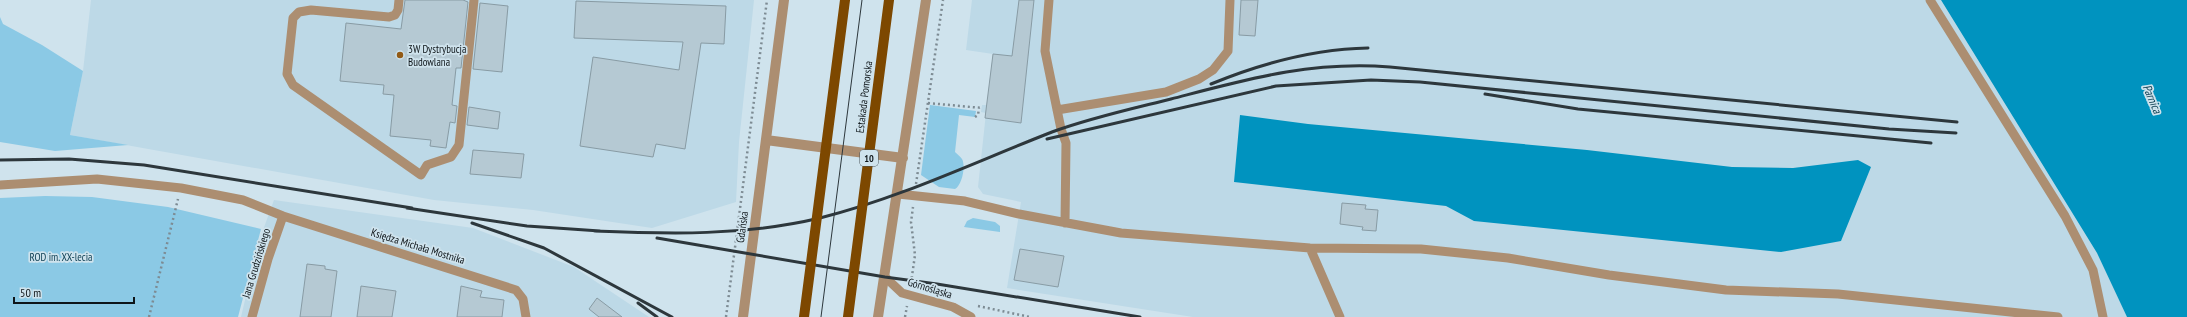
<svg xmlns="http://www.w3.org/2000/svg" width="2187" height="317" viewBox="0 0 2187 317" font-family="'PT Sans Narrow',sans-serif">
<rect width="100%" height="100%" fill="#cfe3ed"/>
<!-- built -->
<path fill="#bdd9e7" d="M91,0H754L739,142L736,202L652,228L533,210L434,200L70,135L83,71Z
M972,0H1941L2097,253L2127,317H1193L1007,288L1021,202L983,194L978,187L986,113L981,112L982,105H987L993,54L966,50Z
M274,200L473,228L574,267L649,317H241L259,241Z"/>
<!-- green -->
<path fill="#8bc9e5" d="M0,17L3,24L42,45L83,71L70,135L128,145L55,151L0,142Z
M930,105L976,111L975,117L959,115L955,152C957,154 960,156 962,159C966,166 962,185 955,189L939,187L921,175Z
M45,196L92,197L168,207L261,229L238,317H0V198Z
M973,218L995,222L1000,226V232L964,227L967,221Z"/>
<!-- water -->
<path fill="#0093bf" d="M1941,0H2187V317H2127L2097,253Z
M1240,115L1308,124L1587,150L1732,167L1793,168L1858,160L1871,167L1841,241L1781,252L1474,221L1446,206L1234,182Z"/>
<!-- building -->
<path fill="#b5c9d3" stroke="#889ba4" d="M405,0H463L468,2L461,68H456L452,105L457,106L455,123L450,122L446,148L430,146L431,140L390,136L394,95L383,94L384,85L340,81L346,23L401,29Z
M1019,0H1034L1021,123L985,118L993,54L1012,56Z
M1241,0H1258L1255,36L1239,35Z
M576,1L726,6L724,44L701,43L685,149L656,144L653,157L580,146L593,57L679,70L683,42L574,38Z
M480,3L508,6L502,72L473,69Z
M469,107L500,112L498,129L467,125Z
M473,150L524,154L521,178L470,174Z
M1342,203L1366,205L1365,209L1378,210L1376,231L1362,230L1363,227L1340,224Z
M1020,249L1064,256L1058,287L1014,280Z
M307,264L325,266V269L337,271L331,317H300Z
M361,286L396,291L392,317H357Z
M461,286L482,291L480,297L504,300L502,317H457Z
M597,298L622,317H599L589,309Z"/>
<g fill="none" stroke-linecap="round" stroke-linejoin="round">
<!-- path -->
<path stroke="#7d8b93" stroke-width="2.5" stroke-dasharray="2 3" stroke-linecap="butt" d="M928,103L982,108
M975,117L978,115L979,108
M916,184L943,0
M911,283L915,255L911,222L913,207
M978,306L1030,317
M149,317L178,199
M726,317L767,0
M905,317L907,306"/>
<!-- service -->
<path stroke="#ac8e71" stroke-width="9" d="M399,0L398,10L395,15L389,17L311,10L299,12L293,18L287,74L293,85L421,175L427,165L451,157L459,145L474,0
M1049,0L1045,51L1061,129L1066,143L1065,223
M1930,0L2065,216L2093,270L2103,317
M1057,110L1166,92L1199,79L1213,70L1228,51L1230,0
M0,185L97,179L181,188L243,200L283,216L516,290L523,299L526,317
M898,194L965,201L1019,214L1121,233L1310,248L1421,249L1508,258L1609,275L1726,290L1838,294L2058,317
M1310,248L1340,317
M885,277L902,293L953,307L971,317
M252,317L268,259L283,216"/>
<!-- minor -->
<path stroke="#ac8e71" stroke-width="10" d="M766,140L903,158
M743,317L784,0
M878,317L926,0"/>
<!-- tram -->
<path stroke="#2d373c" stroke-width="1" d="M821,317L862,0"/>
<!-- rail -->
<path stroke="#2d373c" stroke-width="3" d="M1211,84C1262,63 1313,49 1368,48
M1485,94L1578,109L1931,143
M1047,139L1276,86L1371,80L1420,82L1889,129L1956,133
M0,160L69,159L144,165L412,208
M407,208L527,226L600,231
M472,223L544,248L672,317
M594,231C670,234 744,236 820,218C900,198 975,162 1052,132C1090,118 1131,109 1171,99C1248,79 1309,61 1390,67L1957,122
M657,238L885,277L937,284L1140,317
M638,303L657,317"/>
<!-- primary-bridge -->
<path stroke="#7d4800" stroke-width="10" d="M804,317L845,0
M848,317L889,0"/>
</g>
<!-- markers -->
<circle fill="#925a15" stroke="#cfe3ed" stroke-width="1.5" cx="400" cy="55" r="4"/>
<g text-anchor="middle" stroke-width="3.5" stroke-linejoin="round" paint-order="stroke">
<!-- shield labels -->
<rect fill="#cfe3ed" stroke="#485359" stroke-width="1" x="860" y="150" width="18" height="16" rx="3"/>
<g font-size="10" font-weight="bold" fill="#0e1519">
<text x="869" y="162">10</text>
</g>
<!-- poi labels -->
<g font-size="11" fill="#0e1519" stroke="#cfe3ed" text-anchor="start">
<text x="408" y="53">3W Dystrybucja<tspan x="408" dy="13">Budowlana</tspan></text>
</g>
<!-- street labels -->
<g font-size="11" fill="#0e1519" stroke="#cfe3ed">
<text transform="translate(864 97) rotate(-83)" y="4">Estakada Pomorska</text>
<text transform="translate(742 227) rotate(-82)" y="4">Gdańska</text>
<text transform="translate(418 246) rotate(17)" y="4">Księdza Michała Mostnika</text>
<text transform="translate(256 263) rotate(-73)" y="4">Jana Grudzińskiego</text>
<text transform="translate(930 288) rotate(17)" y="4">Górnośląska</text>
</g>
<!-- park labels -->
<g font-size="11" fill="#114256" stroke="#cfe3ed">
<text x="61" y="261">ROD im. XX-lecia</text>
</g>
<!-- water labels -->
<g font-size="12" font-style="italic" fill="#0c3e51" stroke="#cfe3ed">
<text transform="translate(2152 99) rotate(67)" y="4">Parnica</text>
</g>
</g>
<!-- scale -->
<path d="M14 297v6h120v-6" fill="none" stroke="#0e1519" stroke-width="2"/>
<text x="20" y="297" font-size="12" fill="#0e1519" stroke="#cfe3ed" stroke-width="3" paint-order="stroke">50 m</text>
</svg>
